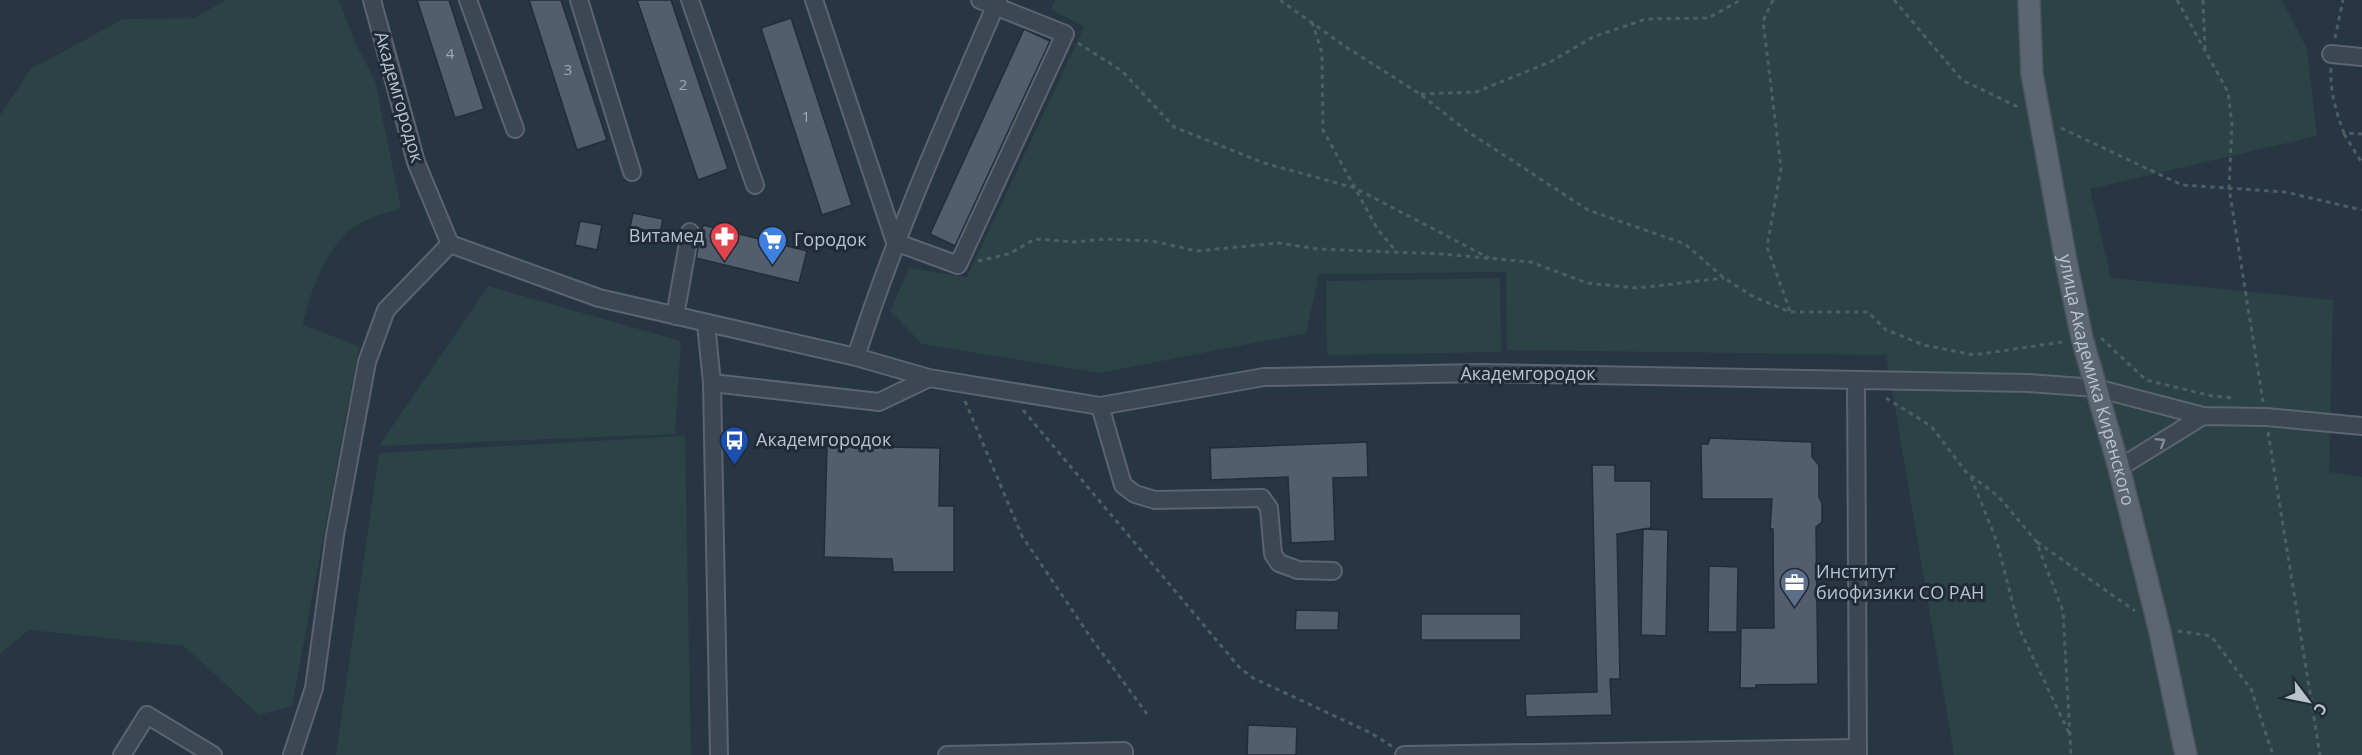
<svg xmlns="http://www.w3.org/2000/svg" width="2362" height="755" viewBox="0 0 2362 755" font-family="'Open Sans',sans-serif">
<rect width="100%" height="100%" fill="#283542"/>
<!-- green -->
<path fill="#2b4344" d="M225,0H339L354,40L375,81L401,209C386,213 371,216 357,225C328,243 309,293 303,325L359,346L292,706L259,715L184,646L29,630L0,654V115L31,69L123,19L195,18Z
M1055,0H2282L2307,49L2317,136L2090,189L2111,278L2333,300L2329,472L2362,477V755H1954L1886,355L1507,350L1506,272L1319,274L1306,333L1100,373L922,344L890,311L909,268L967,277L1084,27L1051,9Z
M1500,278L1501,352L1327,355L1326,281Z
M488,286L681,341L675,434L379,446Z
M685,436L691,755H336L379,453Z"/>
<!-- building -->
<path fill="#525e6d" stroke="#232d39" stroke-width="1.5" d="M417,0H449L484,109L455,118Z
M529,0H561L607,140L577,150Z
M637,0H671L728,169L698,180Z
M791,18L852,205L822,215L761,28Z
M1024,29L1050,41L955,246L930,234Z
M633,213L663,219L660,233L630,227Z
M580,221L602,225L597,250L575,245Z
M703,225L807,251L799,283L696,258Z
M1710,438L1812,442V457L1819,465V497L1822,503V522L1816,527L1818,684L1756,685V688H1740L1741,628H1774L1773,529H1770L1772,499H1702L1701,444H1708Z
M1367,442L1368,477L1333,478L1335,541L1291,543L1288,477L1211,480L1210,448Z
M827,446L940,448L939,506H954V572H893L892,559L824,557Z
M1592,465H1615V481H1651V528L1643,529L1668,530L1666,636L1641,635L1643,529L1617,534L1620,679H1610L1612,715L1526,717L1525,694L1597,692Z
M1709,566L1738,567L1737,632H1708Z
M1296,610L1339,611L1338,630H1295Z
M1421,614H1521V640H1421Z
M1248,725L1297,727L1296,755H1247Z"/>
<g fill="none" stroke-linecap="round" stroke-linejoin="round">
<defs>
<path id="minor" d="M372,0L416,162L450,244L599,298L856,357L929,378L1100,406L1264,377L1481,373L2029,383L2096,388L2203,416L2266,417L2362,426
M468,0L515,129
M579,0L632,172
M690,0L755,185
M814,0L895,242L958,265L1065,34L980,0
M2331,54L2362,57
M675,316L690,232
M706,324L712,383L719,755
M856,357C895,235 947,118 998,0
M1856,380L1858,755
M712,383L879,402L929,378
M1100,406L1123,485L1135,494L1155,500L1262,498L1269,508L1273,554L1279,563L1298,570L1333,571
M2119,468L2203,416
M122,755L147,715L213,755
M292,755L314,688L335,535L367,362L386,310L450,244
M947,755L1124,751V755
M1404,755L1858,748"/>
<g id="major">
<path id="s1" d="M2029,0L2032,74L2066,261L2082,338L2119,468L2159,628L2186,755"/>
</g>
</defs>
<!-- minor casing -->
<use href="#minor" stroke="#5b646f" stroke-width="20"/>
<!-- major casing -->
<use href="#major" stroke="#49525e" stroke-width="24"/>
<!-- path -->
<path stroke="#4b6062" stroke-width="3" stroke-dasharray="4.5 4.5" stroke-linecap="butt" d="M1280,0L1346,47L1420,94L1467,131L1588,210L1685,244L1724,278L1754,297L1790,312H1868L1886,330L1924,345L1974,355L2062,342
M1773,0L1763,21L1781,168L1767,247L1790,311
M1894,0L1962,80L2020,108
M2177,0L2228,92L2232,124L2229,188L2263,402
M2203,0L2205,49
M1312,22L1322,53L1323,130L1378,230L1396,251
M2335,38L2343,0
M1078,43L1122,71L1174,127L1264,163L1355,188L1489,258
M2331,68C2330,93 2336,111 2344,133L2362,134
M1421,94L1476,92L1550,62L1593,37L1646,19L1708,18L1741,0
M2061,128L2182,185L2285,192L2362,210
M2344,134L2362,163
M978,261L1009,254L1035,239L1076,242L1105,239L1152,241L1197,251L1279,243L1318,249L1442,254L1531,262L1587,283L1637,288L1724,278
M2101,338L2146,380L2212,396L2235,398
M1886,398L1931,426L1966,472L1998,496L2036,541L2063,611L2071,755
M965,401L1022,536L1089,635L1147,714
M1023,410L1239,667L1253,678L1371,733L1393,747
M2268,432L2320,755
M1971,477L1997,542L2019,628L2069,733
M2037,542L2135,611
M2178,631L2211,636L2251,689L2273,755"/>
<!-- minor -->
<use href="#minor" stroke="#3c4752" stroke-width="16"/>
<!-- major -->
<use href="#major" stroke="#5b6671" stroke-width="21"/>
</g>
<!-- one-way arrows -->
<defs><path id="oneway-chevron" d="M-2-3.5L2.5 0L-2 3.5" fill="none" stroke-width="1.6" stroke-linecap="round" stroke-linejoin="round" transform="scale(1.5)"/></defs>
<use stroke="#818b95" href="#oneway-chevron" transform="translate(2161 442) rotate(-32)"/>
<!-- icons -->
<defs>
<symbol id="pharmacy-pin" viewBox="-11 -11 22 30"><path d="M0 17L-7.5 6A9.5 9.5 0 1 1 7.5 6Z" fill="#e0444e" stroke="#212b37"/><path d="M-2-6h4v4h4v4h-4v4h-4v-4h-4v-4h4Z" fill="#fff"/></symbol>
<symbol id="supermarket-pin" viewBox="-11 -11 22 30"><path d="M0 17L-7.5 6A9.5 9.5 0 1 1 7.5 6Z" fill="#3f7fe0" stroke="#212b37"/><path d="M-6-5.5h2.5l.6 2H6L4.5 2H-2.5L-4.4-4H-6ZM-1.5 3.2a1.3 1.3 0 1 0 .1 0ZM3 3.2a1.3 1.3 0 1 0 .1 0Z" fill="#fff"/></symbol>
<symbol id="bus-pin" viewBox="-11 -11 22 30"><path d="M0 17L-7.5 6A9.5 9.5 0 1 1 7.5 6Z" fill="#1a4fb4" stroke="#212b37"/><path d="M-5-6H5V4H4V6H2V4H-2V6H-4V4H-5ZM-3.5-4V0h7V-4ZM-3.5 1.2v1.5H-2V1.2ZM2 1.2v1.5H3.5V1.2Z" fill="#fff"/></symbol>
<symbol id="office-pin" viewBox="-11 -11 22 30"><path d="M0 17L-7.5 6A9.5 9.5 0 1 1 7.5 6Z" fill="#5c6f8a" stroke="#212b37"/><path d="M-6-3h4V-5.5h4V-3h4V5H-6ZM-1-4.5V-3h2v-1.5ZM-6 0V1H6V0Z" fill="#fff"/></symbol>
</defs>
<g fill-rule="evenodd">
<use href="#pharmacy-pin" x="708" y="220" width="33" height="45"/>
<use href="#supermarket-pin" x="756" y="224" width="33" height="45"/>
<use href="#bus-pin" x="718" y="424" width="33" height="45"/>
<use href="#office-pin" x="1778" y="566" width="33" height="45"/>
</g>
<g text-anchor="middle" stroke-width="6" stroke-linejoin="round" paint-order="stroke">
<!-- number labels -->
<g font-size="15" fill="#a0a9b4">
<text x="450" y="59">4</text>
<text x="568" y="75">3</text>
<text x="683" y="90">2</text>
<text x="806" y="122">1</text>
</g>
<!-- street labels -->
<g font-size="18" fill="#bac2cc" stroke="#212b37">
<text transform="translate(399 97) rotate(74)" y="6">Академгородок</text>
<text x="1528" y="380">Академгородок</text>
<text dy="6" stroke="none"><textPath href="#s1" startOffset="387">улица Академика Киренского</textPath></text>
</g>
<!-- poi labels -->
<g font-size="18" fill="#bac2cc" stroke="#212b37" text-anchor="start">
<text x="704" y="242" text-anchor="end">Витамед</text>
<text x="794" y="246">Городок</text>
<text x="756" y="446">Академгородок</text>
<text x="1816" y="578">Институт<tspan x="1816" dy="21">биофизики СО РАН</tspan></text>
</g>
</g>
<!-- north arrow -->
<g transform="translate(2308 701) rotate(122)" stroke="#212b37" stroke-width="4.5" paint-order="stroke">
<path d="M0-4.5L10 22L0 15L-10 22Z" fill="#bac2cc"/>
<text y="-9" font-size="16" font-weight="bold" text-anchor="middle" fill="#bac2cc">С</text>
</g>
</svg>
